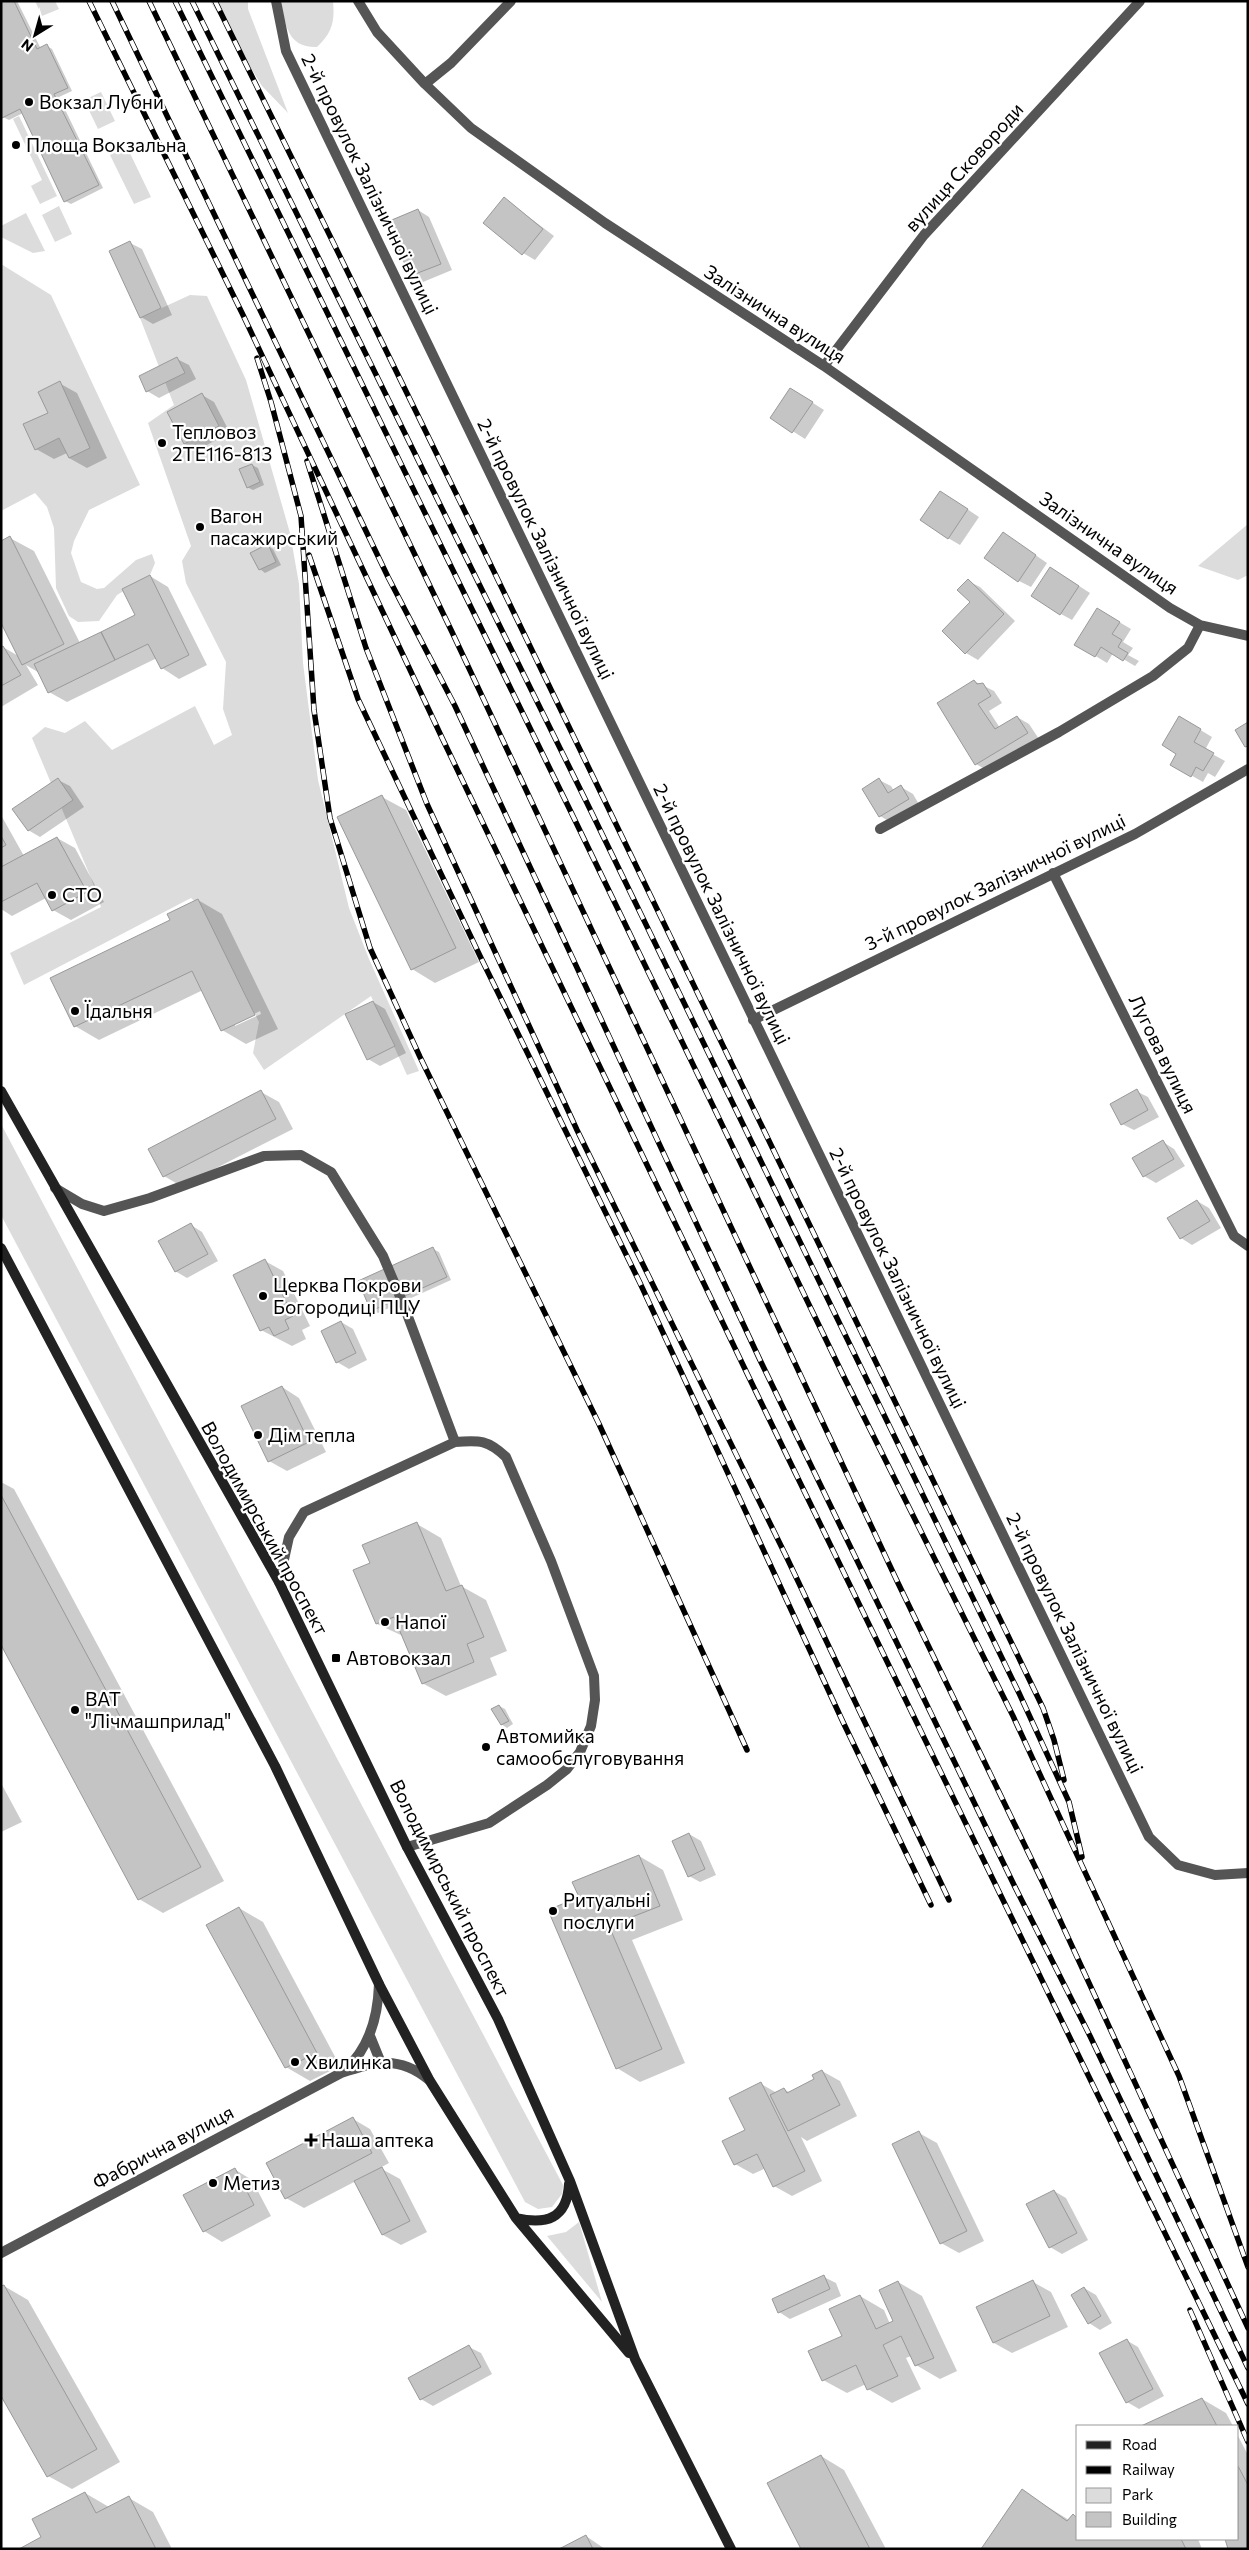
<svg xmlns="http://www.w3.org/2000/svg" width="1249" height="2550" viewBox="0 0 1249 2550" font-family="Commissioner,sans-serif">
<rect width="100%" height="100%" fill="#fff"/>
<!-- green -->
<path fill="#dcdcdc" d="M35,1H55L59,9L42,16Z
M210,1H248V9L288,113L262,86Z
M281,1H333C335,22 332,33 317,47C288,48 285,25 281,1Z
M101,92L115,121L98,129L84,100Z
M19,116L57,196L40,204L31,186L42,180L13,119Z
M127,147L151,197L134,204L110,155Z
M59,206L72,234L55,242L42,215Z
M26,213L45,251L33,253L1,237V226Z
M1,264L51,295L140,485L89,510L74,541L71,553L81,582L97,589L104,588L136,560L152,554L155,563L150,575L117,595L99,621L78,622L69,616L56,588L54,528L47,507L35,493L1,511Z
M190,295L207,296L246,380L290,533L299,584L303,663L318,780L349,908L369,959L419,1071L407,1075L371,996L264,1070L253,1053L259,1022L201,907L191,898L24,985L10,953L101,907L91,878L32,738L45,727L65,733L85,721L112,750L195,706L214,745L232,735L223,709L226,662L186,583L182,561L191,546L148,423L174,405L140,318Z
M1248,524V575L1238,580L1198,566Z
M1,1124L563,2185L562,2194L552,2207L538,2209L525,2202L1,1215Z
M579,2222L602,2302L547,2236L566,2232Z"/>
<!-- shadow -->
<path fill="#0003" fill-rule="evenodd" d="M1,1H17L41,49L47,46L52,49L72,91L59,97L103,188L71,204L65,201L23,113L9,120L3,117Z
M505,199L554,236L535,260L523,253Z
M418,210L429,217L452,270L423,282L411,276Z
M130,243L142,249L172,315L153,324L141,317Z
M177,359L189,365L196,379L159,398L147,391Z
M59,383L77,393L107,458L87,468L69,458L67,453L54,459L36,449Z
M202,395L214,402L230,433L197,450L185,444L168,412Z
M802,396L824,410L805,439L772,418Z
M252,465L258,468L264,485L253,490L247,487Z
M952,499L979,517L960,545L948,538Z
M1003,533L1047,563L1031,587L1019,581Z
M10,538L34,551L80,643L137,616L150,576L168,587L207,665L179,679L162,668L157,658L67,702L49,692L41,674L26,665L38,685L1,707V649L3,647L20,657Z
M268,546L273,549L281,565L265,573L260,569Z
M1062,575L1090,593L1072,620L1061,614Z
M968,581L980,587L1015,621L978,660L966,653L943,631L971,602Z
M1097,609L1131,629L1123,642L1133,648L1128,655L1139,661L1135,666L1113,653L1107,663L1076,644Z
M974,681L994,691L1002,703L989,711L1000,728L1017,717L1029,724L1039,739L988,771L976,764Z
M1179,717L1212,737L1205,750L1225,761L1215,777L1208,773L1203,782L1171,764L1178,753Z
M58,780L70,786L84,807L40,837L28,830Z
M879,780L891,786L894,791L901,787L913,794L920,806L892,823L880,816Z
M382,797L406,810L479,962L435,983L412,969Z
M1,815L24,856L57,838L75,848L104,902L71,920L53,910L46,898L12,916L1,909Z
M198,900L222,914L278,1029L246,1044L222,1030L203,990L99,1040L75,1026L172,921ZM260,1011L261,1014L235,1026V1023Z
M373,1002L385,1009L406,1053L380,1066L368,1059Z
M1136,1091L1148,1097L1159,1117L1134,1130L1122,1124Z
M261,1092L279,1102L293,1129L181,1186L164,1176Z
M1163,1142L1174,1149L1185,1166L1156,1183L1144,1176Z
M1197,1201L1209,1208L1221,1228L1192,1245L1181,1238Z
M191,1225L202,1232L218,1261L187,1278L175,1271Z
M433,1249L439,1252L451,1280L378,1313L372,1310Z
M265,1261L283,1271L310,1326L302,1330L306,1339L292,1346L261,1330Z
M341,1322L353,1329L367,1360L349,1369L337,1362Z
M282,1387L299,1398L326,1452L287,1471L269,1461Z
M1,1482L14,1489L224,1881L163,1913L139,1899L1,1643Z
M417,1524L441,1538L461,1586L486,1600L507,1651L490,1658L497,1675L446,1696L422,1683L403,1636L377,1624L355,1571L372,1564Z
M499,1706L505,1709L513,1724L507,1728L501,1724Z
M1,1783L22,1822L1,1832Z
M689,1834L701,1841L716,1875L700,1882L689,1876Z
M639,1856L663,1870L683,1920L632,1940L685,2063L640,2082L617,2068L580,1898Z
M239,1908L263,1922L340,2066L310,2081L286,2067Z
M822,2071L840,2081L857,2116L807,2141L801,2137L822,2181L792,2196L774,2186L766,2168L753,2174L735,2164L761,2084L777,2093L784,2089L790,2093L816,2080Z
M353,2119L370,2129L389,2163L380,2168L400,2179L427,2232L401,2245L383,2235L356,2181L304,2208L286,2198Z
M919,2133L937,2143L984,2241L959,2253L941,2243Z
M234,2169L252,2180L271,2216L222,2242L204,2231Z
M1054,2191L1066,2198L1088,2240L1062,2254L1050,2247Z
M824,2277L836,2283L841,2296L790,2319L779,2312Z
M898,2282L922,2296L957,2371L940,2379L916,2365L911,2356L906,2358L921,2389L892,2403L868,2389L866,2384L847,2393L823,2380L860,2296L884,2310L890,2324L895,2321Z
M1033,2282L1051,2292L1068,2327L1012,2353L994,2343Z
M4,2286L28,2300L120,2462L72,2489L48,2476Z
M1084,2288L1096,2295L1112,2323L1100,2330L1089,2323Z
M1126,2340L1138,2347L1164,2396L1139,2409L1127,2402L1101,2353Z
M469,2347L481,2353L492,2374L433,2406L421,2399L410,2379Z
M1202,2399L1226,2413L1233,2426H1144Z
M1238,2436L1248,2455V2549H1230L1226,2539H1238Z
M821,2456L844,2470L886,2549H802Z
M1022,2491L1069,2520L1073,2516L1078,2519V2539H1198L1202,2549H983Z
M85,2493L109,2507L129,2498L153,2512L172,2549H22L43,2538Z
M586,2536L605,2549H562Z"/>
<!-- building -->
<path fill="#c4c4c4" stroke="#999" d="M1,1H14L37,49L47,44L68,88L54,94L99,185L64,202L20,109L2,118L1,116Z
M504,197L543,229L522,255L483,223Z
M418,209L441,264L410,276L387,222Z
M130,241L161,308L140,318L109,251Z
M177,357L185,373L146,392L139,376Z
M60,381L90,448L69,458L59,438L35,450L23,424L48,413L38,392Z
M790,388L813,402L792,433L770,418Z
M202,393L219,426L184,444L167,412Z
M252,464L260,482L247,488L239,469Z
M940,491L968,509L948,539L920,520Z
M1003,532L1036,555L1018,582L984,558Z
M10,536L64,644L22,665L1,623V541Z
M268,544L276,562L259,570L250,553Z
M1050,567L1079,586L1060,615L1031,596Z
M150,575L189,655L161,669L148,644L115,660L101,632L135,615L122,589Z
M968,579L1004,614L965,654L942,631L970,602L957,590Z
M1097,608L1120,622L1112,634L1122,640L1118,647L1128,653L1123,661L1101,647L1095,657L1074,645Z
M101,632L115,660L48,693L34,664Z
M3,646L21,675L1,686V647Z
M974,680L977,684L983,683L991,696L978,704L995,729L1017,716L1028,733L975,765L937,703Z
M1179,716L1201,729L1194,742L1214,753L1203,771L1196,767L1191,777L1170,765L1176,754L1162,745Z
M1248,722V746L1245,747L1235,730Z
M58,778L73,800L28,831L12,809Z
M879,778L888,793L901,785L909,799L879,817L862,789Z
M382,795L456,948L411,970L337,817Z
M1,836L6,845L1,848Z
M57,837L87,892L52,911L37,883L1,902V867Z
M198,899L255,1015L221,1031L192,971L74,1027L50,978L170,920L167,914Z
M373,1001L395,1046L367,1060L345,1014Z
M1137,1089L1148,1110L1121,1125L1110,1104Z
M261,1090L276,1119L163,1177L148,1149Z
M1163,1140L1174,1159L1143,1177L1132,1158Z
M1197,1200L1210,1221L1180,1239L1167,1218Z
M191,1223L208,1254L175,1272L158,1241Z
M433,1247L447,1277L371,1311L358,1281Z
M265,1259L293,1316L285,1320L289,1329L274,1336L269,1327L260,1331L233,1275Z
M341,1321L356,1353L336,1363L321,1331Z
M282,1386L309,1442L268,1462L241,1406Z
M1,1495L201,1867L138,1900L1,1645Z
M417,1522L446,1591L462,1585L484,1637L467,1644L474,1662L422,1684L394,1617L376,1624L353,1570L370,1563L362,1545Z
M499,1705L509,1721L501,1725L491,1709Z
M689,1833L705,1869L688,1877L672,1841Z
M639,1855L660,1906L609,1926L662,2049L616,2069L548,1910L579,1897L572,1882Z
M239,1907L317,2053L285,2068L206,1925Z
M822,2070L840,2105L788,2131L770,2095L784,2088L787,2093L814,2079L812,2075Z
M761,2082L805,2171L773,2187L757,2154L734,2165L722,2141L745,2130L729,2098Z
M353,2117L372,2153L285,2199L266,2163Z
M919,2131L967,2231L940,2244L892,2144Z
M382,2167L410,2221L382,2235L354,2181Z
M235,2168L254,2205L203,2232L183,2195Z
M1054,2190L1077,2233L1049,2248L1026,2204Z
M824,2275L830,2289L778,2313L772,2299Z
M1033,2280L1050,2316L993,2343L976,2307Z
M898,2281L934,2358L915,2366L901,2336L883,2345L898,2376L867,2390L856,2365L822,2381L808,2351L842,2336L829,2309L860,2295L876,2329L893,2321L879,2290Z
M4,2285L97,2449L47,2477L1,2396V2286Z
M1084,2287L1101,2316L1088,2324L1071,2295Z
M1127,2339L1153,2389L1126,2403L1099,2353Z
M469,2345L481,2367L420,2400L408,2378Z
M1202,2398L1217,2426H1141Z
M821,2455L870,2549H801L767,2483Z
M1238,2466L1248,2485V2549H1228L1225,2539H1238Z
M1022,2489L1067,2521L1073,2514L1078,2519V2539H1181L1186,2549H981Z
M85,2492L96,2513L129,2496L156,2549H19L41,2537L32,2519Z
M586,2535L593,2549H559Z"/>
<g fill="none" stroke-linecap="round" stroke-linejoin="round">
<!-- minor -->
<path stroke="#555" stroke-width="10" d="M358,1L377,32L425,84L471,128L605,223L824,366L1170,608L1200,625L1248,636
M425,84L451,63L511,1
M824,366L924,235L1140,1
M880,829L1059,732L1153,676L1188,648L1200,625
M1053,873L1234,1236L1248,1246
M753,1020L1135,834L1248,769
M55,1188L82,1204L104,1211L150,1198L264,1156L301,1155L331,1172L383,1256L404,1306L455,1442
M279,1582L289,1537L304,1512L455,1442C480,1440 488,1440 506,1457L551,1561L594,1676L595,1700L591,1726L580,1752L567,1769L547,1785L489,1823L407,1847"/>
<!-- tertiary -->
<path stroke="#555" stroke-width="10" d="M276,1L286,51L1149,1837L1178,1865L1215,1875L1248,1873
M370,2036L381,2063
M344,2071C370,2048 378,2017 379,1984
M1,2253L341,2073C376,2062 399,2055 429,2080"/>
<!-- secondary -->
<path stroke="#222" stroke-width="10" d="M1,1091L279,1582L407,1847L498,2019L570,2181L635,2359L731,2549
M1,1248L275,1766L379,1984L430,2081L516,2218C546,2225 567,2219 569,2184
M516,2218L629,2353"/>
<defs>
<path id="rail" d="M89,1L243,315L444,742L756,1392L1248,2404
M112,1L388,577L455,706L760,1360L1015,1887L1090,2036L1248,2368
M149,1L452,632L898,1583L1042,1881L1248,2328
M175,1L570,810L844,1377L1013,1716L1179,2076L1248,2267
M192,1L587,803L1019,1693L1069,1802L1082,1857
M215,1L470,522L1043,1708L1054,1740L1064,1780
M257,358L271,402L301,516L314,710L330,818L370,948L420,1057L599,1424L747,1750
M307,461L366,648L427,804L577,1130L787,1558L949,1900
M309,555L358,699L480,956L640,1283L843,1722L931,1905
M1190,2310L1248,2442"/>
</defs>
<!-- rail casing -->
<use href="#rail" stroke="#000" stroke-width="5.5"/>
<!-- rail -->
<use href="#rail" stroke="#fff" stroke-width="4" stroke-dasharray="11" stroke-linecap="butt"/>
</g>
<!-- markers -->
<g fill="#000" stroke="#fff" stroke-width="2">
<circle cx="29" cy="102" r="5"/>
<circle cx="16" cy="145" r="5"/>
<circle cx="162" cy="443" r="5"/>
<circle cx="200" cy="527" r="5"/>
<circle cx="52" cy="895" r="5"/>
<circle cx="75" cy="1011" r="5"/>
<circle cx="263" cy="1296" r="5"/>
<circle cx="258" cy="1435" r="5"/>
<circle cx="385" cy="1622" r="5"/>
<rect x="331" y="1653" width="10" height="10" rx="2.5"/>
<circle cx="75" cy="1710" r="5"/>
<circle cx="486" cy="1747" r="5"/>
<circle cx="553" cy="1911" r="5"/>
<circle cx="295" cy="2062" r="5"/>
<path d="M308.5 2132.5h5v5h5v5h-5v5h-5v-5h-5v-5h5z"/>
<circle cx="213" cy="2183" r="5"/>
</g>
<g text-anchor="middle" stroke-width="4.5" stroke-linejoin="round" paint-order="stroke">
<!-- poi labels -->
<g font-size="19" fill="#000" stroke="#fff" text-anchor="start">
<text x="39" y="109">Вокзал Лубни</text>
<text x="26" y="152">Площа Вокзальна</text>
<text x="172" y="439">Тепловоз<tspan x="172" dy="22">2ТЕ116-813</tspan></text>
<text x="210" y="523">Вагон<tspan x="210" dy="22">пасажирський</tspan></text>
<text x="62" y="902">СТО</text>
<text x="85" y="1018">Їдальня</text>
<text x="273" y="1292">Церква Покрови<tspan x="273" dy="22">Богородиці ПЦУ</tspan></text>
<text x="268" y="1442">Дім тепла</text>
<text x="395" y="1629">Напої</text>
<text x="346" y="1665">Автовокзал</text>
<text x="85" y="1706">ВАТ<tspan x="85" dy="22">"Лічмашприлад"</tspan></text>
<text x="496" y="1743">Автомийка<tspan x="496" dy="22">самообслуговування</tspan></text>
<text x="563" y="1907">Ритуальні<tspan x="563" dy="22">послуги</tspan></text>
<text x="305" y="2069">Хвилинка</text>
<text x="321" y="2147">Наша аптека</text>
<text x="223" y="2190">Метиз</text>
</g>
<!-- street labels -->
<g font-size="19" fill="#000" stroke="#fff">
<text transform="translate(964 167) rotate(-48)" y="7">вулиця Сковороди</text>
<text transform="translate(370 184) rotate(64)" y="7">2-й провулок Залізничної вулиці</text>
<text transform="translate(775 314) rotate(33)" y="7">Залізнична вулиця</text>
<text transform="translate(1109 543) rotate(35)" y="7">Залізнична вулиця</text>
<text transform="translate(546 549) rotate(64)" y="7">2-й провулок Залізничної вулиці</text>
<text transform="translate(995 882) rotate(-26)" y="7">3-й провулок Залізничної вулиці</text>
<text transform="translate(722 914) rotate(64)" y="7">2-й провулок Залізничної вулиці</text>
<text transform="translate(1163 1054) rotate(64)" y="7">Лугова вулиця</text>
<text transform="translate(898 1278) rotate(64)" y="7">2-й провулок Залізничної вулиці</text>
<text transform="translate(265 1528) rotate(61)" y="7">Володимирський проспект</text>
<text transform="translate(1075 1643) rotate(64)" y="7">2-й провулок Залізничної вулиці</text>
<text transform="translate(450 1888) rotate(63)" y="7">Володимирський проспект</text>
<text transform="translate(163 2147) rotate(-28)" y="7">Фабрична вулиця</text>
</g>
</g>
<!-- border -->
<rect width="1249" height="2550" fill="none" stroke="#000000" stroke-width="5"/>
<!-- legend -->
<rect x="1076" y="2425" width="162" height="115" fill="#ffffff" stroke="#999999"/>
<rect x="1086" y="2441" width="25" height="8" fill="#222222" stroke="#999999"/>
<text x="1122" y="2450" font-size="15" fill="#000000">Road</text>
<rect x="1086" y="2466" width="25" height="8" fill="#000000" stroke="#999999"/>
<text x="1122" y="2475" font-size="15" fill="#000000">Railway</text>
<rect x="1086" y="2488" width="25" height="15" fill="#dcdcdc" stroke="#999999"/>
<text x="1122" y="2500" font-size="15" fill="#000000">Park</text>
<rect x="1086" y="2512" width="25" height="15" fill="#c4c4c4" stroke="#999999"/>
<text x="1122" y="2525" font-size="15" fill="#000000">Building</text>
<!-- north arrow -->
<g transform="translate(35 35) rotate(217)" stroke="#ffffff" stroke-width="4" paint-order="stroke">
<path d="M0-4L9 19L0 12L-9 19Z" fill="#000000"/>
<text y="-8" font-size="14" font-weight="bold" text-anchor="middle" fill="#000000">N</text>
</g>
</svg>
